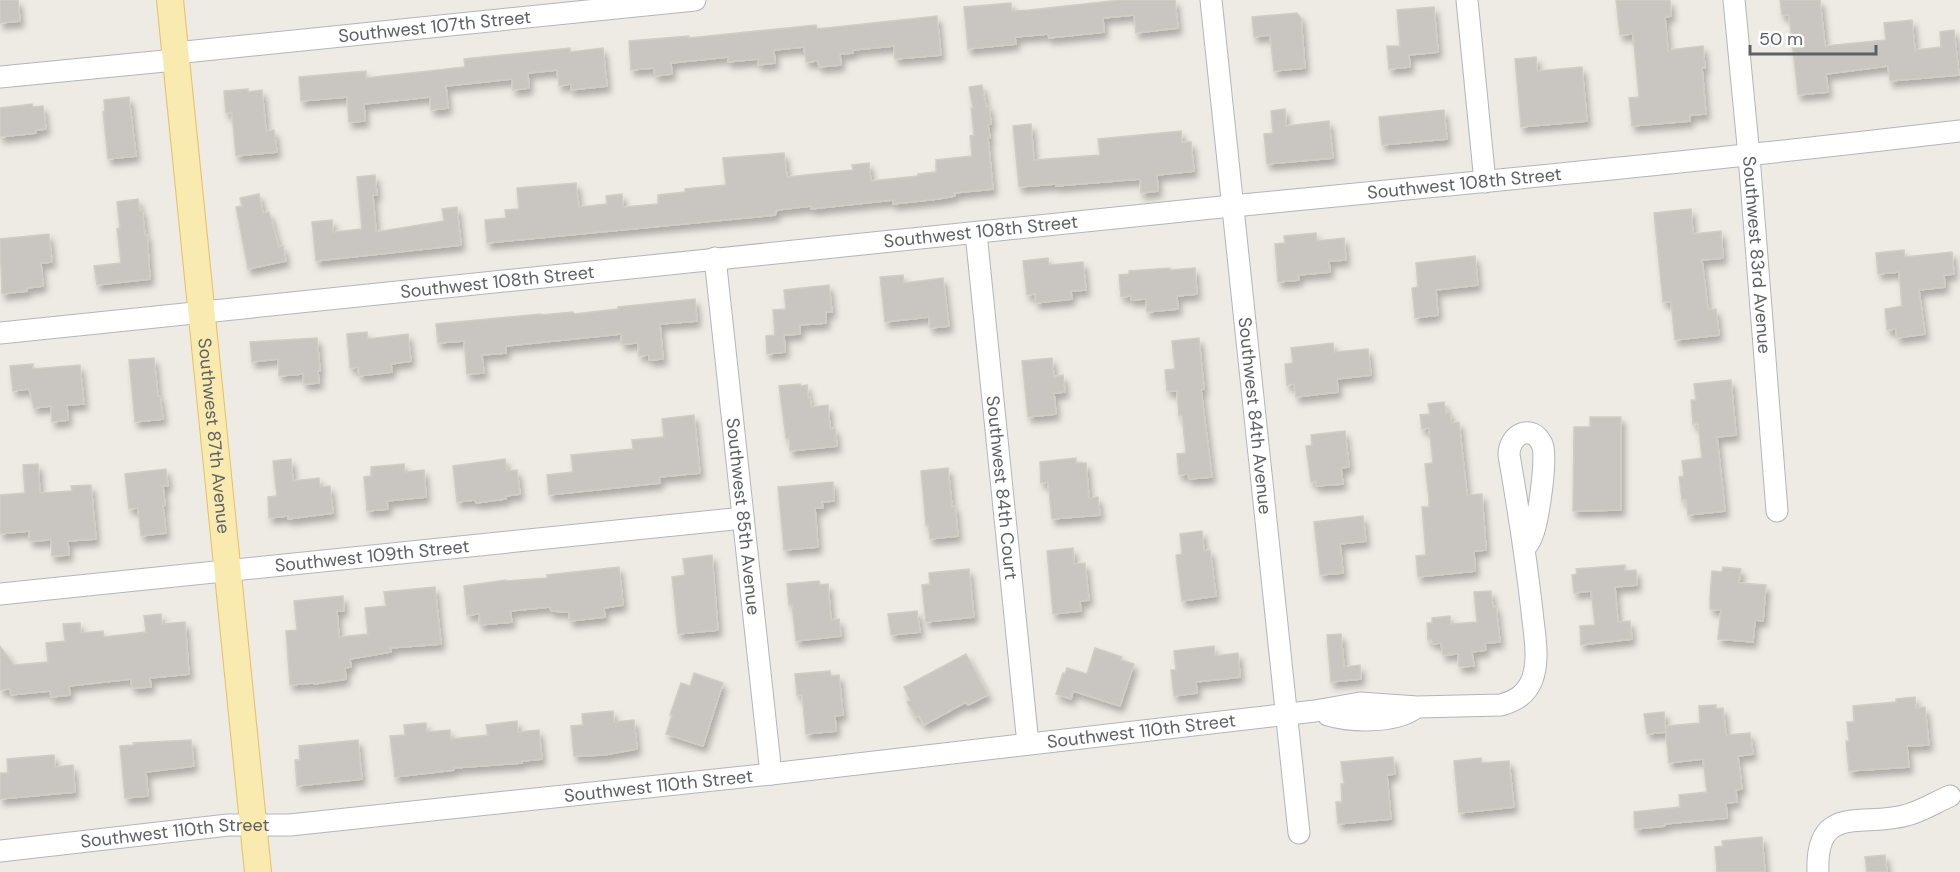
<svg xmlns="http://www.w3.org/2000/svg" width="1960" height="872" viewBox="0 0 1960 872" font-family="'DM Sans',sans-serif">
<defs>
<filter id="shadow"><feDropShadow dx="3.5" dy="6" stdDeviation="3" flood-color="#0004"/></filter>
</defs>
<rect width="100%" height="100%" fill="#eeebe5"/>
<!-- building -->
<path fill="#c9c6c2" stroke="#d2cdc3" stroke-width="1.5" filter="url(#shadow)" d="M0,0H18L20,21L0,23Z
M1121,0H1175L1178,28L1136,33L1134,15L1103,18L1104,32L1049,38L1048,34L1015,37L1016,44L968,49L964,7L1011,3L1012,11L1029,10Z
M1616,0H1670L1671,16L1665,17L1668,50L1703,46L1705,68H1702L1706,114L1690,115V121L1632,126L1629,98L1639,97L1633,34L1620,35Z
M1780,0H1820L1825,46L1886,40L1884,23L1912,20L1915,50L1941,47L1940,32L1954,30L1959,75L1890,81L1888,66L1826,74L1828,92L1798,95L1789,15H1782Z
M1434,7L1438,52L1409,55L1410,67L1389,69L1387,46H1400L1397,10Z
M1297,13L1301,18L1305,68L1274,71L1270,35L1254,37L1252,17Z
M937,16L941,55L895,59L894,46L853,50V53L840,54L841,65L819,67L818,61L806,62L804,47L774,50L775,63L758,65V59L728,62V57L671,63L672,74L655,76L654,68L631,70L629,41L689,36V38L816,25L817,29Z
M570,48V52L603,48L607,86L571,90V84L559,86L557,70L528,73L529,88L513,90L512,79L446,86L448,108L431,110L430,97L364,104L365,121L349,122L347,97L301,101L299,77L366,71V78L465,67L464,59Z
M1536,57L1537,71L1582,67L1587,121L1521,127L1515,59Z
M982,85L986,107L989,106L991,124L988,125L990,138H988L993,189L954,193L955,196L938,199L893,204V200L811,209V206L777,210L775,215L487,243L485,220L506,218L505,210L519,209L517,188L576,183L579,207L607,204L606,196L622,194L623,207L658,204V195L685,192V189L726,185L723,158L784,153L787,177L853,170L852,165L869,163L871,181L918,176V174L936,172V160L972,156L970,136L974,135L971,108H973L969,87Z
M248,89V92L262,90L266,131L274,130L277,152L236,156L232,113H226L224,91Z
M129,97L136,156L108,159L103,112L105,111L104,100Z
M32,104L33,107L43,106L46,129L36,130V133L0,137V108Z
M1285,109L1286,126L1329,121L1333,158L1267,164L1264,134L1273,133L1271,111Z
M1444,110L1447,139L1382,145L1379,117Z
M1031,124L1034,160L1100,155L1098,139L1181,131L1182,142H1191L1194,171L1157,175L1158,191L1141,193L1140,179L1056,186V184L1019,187L1013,126Z
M375,175L377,195H373L376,232L444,221L442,209L457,207L461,245L316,261L312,222L332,220L333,232L362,229L357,177Z
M259,194L263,213L269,212L279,247L283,246L286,261L248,269L236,207L242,206L240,198Z
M138,199L140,211L142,210L145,235H147L150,279L97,285L94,266L121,263L117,229L120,228L117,202Z
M1691,209L1693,234L1721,231L1723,258L1702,260L1708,310L1716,309L1719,335L1675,340L1671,302H1663L1654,213Z
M1316,233L1317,241L1344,238L1346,260L1329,261L1330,272L1298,275L1299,280L1278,282L1275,244L1285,243L1284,236Z
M49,234L52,262L41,263L43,286L27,288V291L2,294L0,239Z
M1904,250L1905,257L1952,252L1954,274L1944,275L1945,287L1919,290L1925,334L1897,338L1896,329L1887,330L1885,309L1902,306L1899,272L1878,274L1876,253Z
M1475,256L1478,285L1436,290L1438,315L1415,318L1412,288L1418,287L1416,263Z
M1048,258L1049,265L1083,262L1086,290L1071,291L1072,299L1036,303L1035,294L1027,295L1023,261Z
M1170,268V270L1195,268L1197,294L1177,296L1178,309L1147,312L1146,299L1131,300V296L1121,297L1119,275L1129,274V271Z
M903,275L904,283L943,278L949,326L930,328L929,317L885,322L880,277Z
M829,285L832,312H826V323L800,325V334L784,335L785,352L767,354L766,336L775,335L773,310L786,309L784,290Z
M695,299L697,321L660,324L663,359L649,360V355L639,356L638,343L622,344L621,334L506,346V353L482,355L484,373L467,374L464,341L438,343L436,324L541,314V315L573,312L574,314L618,309V307Z
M367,332L368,339L408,334L411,361L391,364L392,372L359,376L358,367L350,368L347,334Z
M317,338L320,371H318L319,383L304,384L303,374L279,376L278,359L252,362L250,342Z
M1199,338L1204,389L1201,390L1212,477L1189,479L1188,474L1179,475L1177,454L1186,453L1182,415L1179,416L1177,391H1167L1165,370L1175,369L1172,341Z
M1333,343L1334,352L1368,349L1371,375L1337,379L1338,392L1296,397L1294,384L1287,385L1285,364L1293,363L1291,348Z
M154,358L158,396H160L163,419L135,422L129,360Z
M1052,358L1054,377L1063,375L1065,392L1054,393L1056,414L1028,417L1022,361Z
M33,364V369L80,365L84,404L67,405L68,420L52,422L51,406L34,408L29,389L13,391L10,366Z
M1731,380L1736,435L1717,437L1725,511L1688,515L1686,499L1682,500L1679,477L1684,476L1682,461L1702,458L1698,423L1693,424L1691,400H1696L1694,384Z
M800,384L801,386L807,385L808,398L810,397L811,407L828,405L830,429L835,428L837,446L790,451L789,437L786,438L779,386Z
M1444,402L1446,413L1450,412L1451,423L1459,422L1467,495L1482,494L1486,550L1474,551L1475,571L1418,577L1416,556L1426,555L1422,507H1429V499L1425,464L1433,463L1429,428L1422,429L1420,415L1430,414L1428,404Z
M694,415L700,473L659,477L660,483L549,495L547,475L573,472L571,455L633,449L632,440L664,437L662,419Z
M1590,417H1621V510L1573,511L1574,427H1590Z
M1345,431L1349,467L1341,468L1343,484L1316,486V481L1311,482L1306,446L1312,445L1311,435Z
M1076,458V463H1086L1089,498L1098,497L1100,515L1052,519L1048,482L1041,483L1040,462Z
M291,459L293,481L319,478L320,487L330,486L333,513L288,519V516L269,518L268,497L277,496L273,461Z
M505,459L507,471L517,470L520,494L505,496L506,499L476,503L475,500L457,502L453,466Z
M38,464L40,493L72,491L71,486L91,485L96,539L68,541L69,555L52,556L51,540L30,541L29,531L0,534V495L25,493L23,465Z
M404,464L405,472L424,470L426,497L387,501L388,509L367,511L364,477L371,476V467Z
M948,468L952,507L955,506L958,536L930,539L928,524L926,525L921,471Z
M166,469L168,486H163L165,505L163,506L166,533L141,536L138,508L129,509L125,474Z
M833,482L834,501L822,502L823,508H815L818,547L784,550L778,487Z
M1363,516L1366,541L1340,544L1343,573L1320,575L1314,522Z
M1202,531L1204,551L1210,550L1216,596L1182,601L1176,555L1182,554L1180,534Z
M1073,548L1074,564L1085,563L1089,600L1080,601L1081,611L1053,614L1047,551Z
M712,555L718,630L678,634L672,577L685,575L683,559Z
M1625,565V571L1636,570L1637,585L1615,587L1618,622L1630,621L1632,639L1581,645L1580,626L1595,625L1591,591L1574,593L1572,575L1577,574L1576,569Z
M619,567L623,605L604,608L605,617L570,621L569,612L551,611L550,607L510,611L512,622L480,625L479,614L467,615L464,586L506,580L507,581L547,578V575Z
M1723,567L1741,569L1739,583L1766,585L1763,621L1755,620L1753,642L1718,639L1721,610L1710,609V597L1712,571L1722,572Z
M969,569L974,617L926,622L922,585L930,584L929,573Z
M819,581L820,585L828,584L831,620L839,619L841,636L796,641L792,605H789L787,584Z
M435,587L441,644L390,648L391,652L350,659L351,667L345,668L346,679L314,684V683L290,685L286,631L297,630L294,601L343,596L344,611H337L339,637L368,634L365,608L386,606L384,592Z
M1491,591L1493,607L1496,606L1500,642L1485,643L1486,650L1472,652L1474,666L1459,667L1458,654L1443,655L1441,643L1433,644L1432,640H1428L1427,623H1432V618L1450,616L1451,624L1477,622L1474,592Z
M917,611L920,632L891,635L888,614Z
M161,614L162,624L185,622L189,674L150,678L151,687L132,688L131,679L69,686L70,695L51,697L50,691L11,695L10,689L0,690V646L14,665L48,662L46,643L65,641L63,624L80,623L81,633L103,631L104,637L146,632L144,616Z
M1341,634L1344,667L1360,665L1361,679L1331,682L1327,635Z
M1214,646L1215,656L1238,653L1240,677L1196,682L1197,693L1174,696L1171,670H1176L1174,651Z
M1095,648L1122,657L1121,660L1134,664L1120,706L1073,691L1071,699L1056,694L1063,673L1065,674L1067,668L1087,674Z
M966,654L988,695L968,705L966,702L924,725L919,716L916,717L907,702L910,700L904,687Z
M830,671L831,676L839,675L843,715L835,716L836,731L806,734L802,695H797L795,674Z
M694,673L723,683L703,746L666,734L672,715H670L681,683L690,686Z
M1915,697L1916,708L1925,707L1929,745L1907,746L1909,767L1849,771L1846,741H1849L1847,722H1854L1853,706L1896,702V699Z
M1716,705V709L1723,708L1726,735L1750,733L1753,754L1738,756L1742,789L1736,790L1737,802L1726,803L1727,818L1664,824L1665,826L1635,829L1634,812L1680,807L1679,795L1707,792L1703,759L1669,763L1665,726L1700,723L1699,706Z
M613,711L614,722L634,720L637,749L604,755L574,756L571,726L583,725L582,714Z
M1664,712L1666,732L1647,734L1644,714Z
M517,721L518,732L539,730L542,759L522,761V763L454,768V770L395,777L390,736L405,735L404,725L426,723L427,732L450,730L451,739L488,735L486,725Z
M191,740L194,766L146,772L148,796L125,798L120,746L134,745L133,743Z
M358,740L362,779L297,786L295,760H300L299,746Z
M54,755L55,767L73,765L75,792L0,799V773H8L7,759Z
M1393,757L1395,774L1387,775L1391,819L1338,824L1336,802H1342L1341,784H1344L1341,762Z
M1481,758L1482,763L1509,761L1514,807L1459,813L1454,761Z
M1762,837L1765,872H1717L1715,847L1723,846L1722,841Z
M1885,855L1887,872H1867L1865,857Z"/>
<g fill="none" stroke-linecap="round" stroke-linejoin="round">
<defs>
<g id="minor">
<path id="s1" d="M1211,0L1299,833"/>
<path d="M1467,0L1485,182"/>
<path id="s2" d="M1734,0L1749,156L1777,511"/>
<path id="s3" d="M175,53L695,0"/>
<path d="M0,77L175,60"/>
<path id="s4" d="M976,233L1028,744"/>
<path id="s5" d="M715,258L771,774"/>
<path id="s6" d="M0,333C401,293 801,249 1202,209C1455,184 1708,161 1960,131"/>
<path id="s7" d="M0,594L743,518"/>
<path d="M1328,715C1351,722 1393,723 1414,709"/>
<path id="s8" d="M0,851L228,825H290L771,774L1315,711L1360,703L1417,707L1501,705C1515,701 1526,695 1532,680C1540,659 1534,633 1532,611C1526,558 1518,507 1509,455C1509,434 1532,423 1542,444C1548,455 1538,523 1532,536C1531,540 1528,544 1525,548"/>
<path d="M1818,872C1815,802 1864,828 1907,815C1922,811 1936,802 1950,796"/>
</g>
<g id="major">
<path id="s9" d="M170,0L258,872"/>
</g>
</defs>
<!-- minor casing -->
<use href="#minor" stroke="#b2b5b9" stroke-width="23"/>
<!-- major casing -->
<use href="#major" stroke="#e7be65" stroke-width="28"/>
<!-- minor -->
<use href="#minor" stroke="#fff" stroke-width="21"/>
<!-- major -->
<use href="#major" stroke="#f9eaaf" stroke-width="26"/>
</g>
<g text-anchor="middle" stroke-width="5" stroke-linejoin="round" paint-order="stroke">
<!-- street labels -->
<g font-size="18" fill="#5d6064" stroke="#fff">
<text dy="6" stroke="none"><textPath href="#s3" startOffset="261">Southwest 107th Street</textPath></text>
<text dy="6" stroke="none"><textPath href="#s6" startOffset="1472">Southwest 108th Street</textPath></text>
<text dy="6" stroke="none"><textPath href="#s6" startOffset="986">Southwest 108th Street</textPath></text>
<text dy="6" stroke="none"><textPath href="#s2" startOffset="256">Southwest 83rd Avenue</textPath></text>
<text dy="6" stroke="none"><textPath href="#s6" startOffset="500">Southwest 108th Street</textPath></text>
<text dy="6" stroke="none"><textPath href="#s1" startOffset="418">Southwest 84th Avenue</textPath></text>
<text dy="6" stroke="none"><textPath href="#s9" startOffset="438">Southwest 87th Avenue</textPath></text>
<text dy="6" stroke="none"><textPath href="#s4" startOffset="256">Southwest 84th Court</textPath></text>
<text dy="6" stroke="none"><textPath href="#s5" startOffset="260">Southwest 85th Avenue</textPath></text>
<text dy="6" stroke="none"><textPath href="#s7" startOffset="374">Southwest 109th Street</textPath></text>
<text dy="6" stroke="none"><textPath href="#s8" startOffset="1148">Southwest 110th Street</textPath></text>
<text dy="6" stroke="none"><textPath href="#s8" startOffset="662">Southwest 110th Street</textPath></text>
<text dy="6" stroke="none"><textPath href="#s8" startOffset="176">Southwest 110th Street</textPath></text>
</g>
</g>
<!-- scale -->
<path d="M1750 45v9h126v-9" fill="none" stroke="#5d6064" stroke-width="3"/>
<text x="1759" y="45" font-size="18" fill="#5d6064" stroke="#ffffff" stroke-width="4.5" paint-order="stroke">50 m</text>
</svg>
